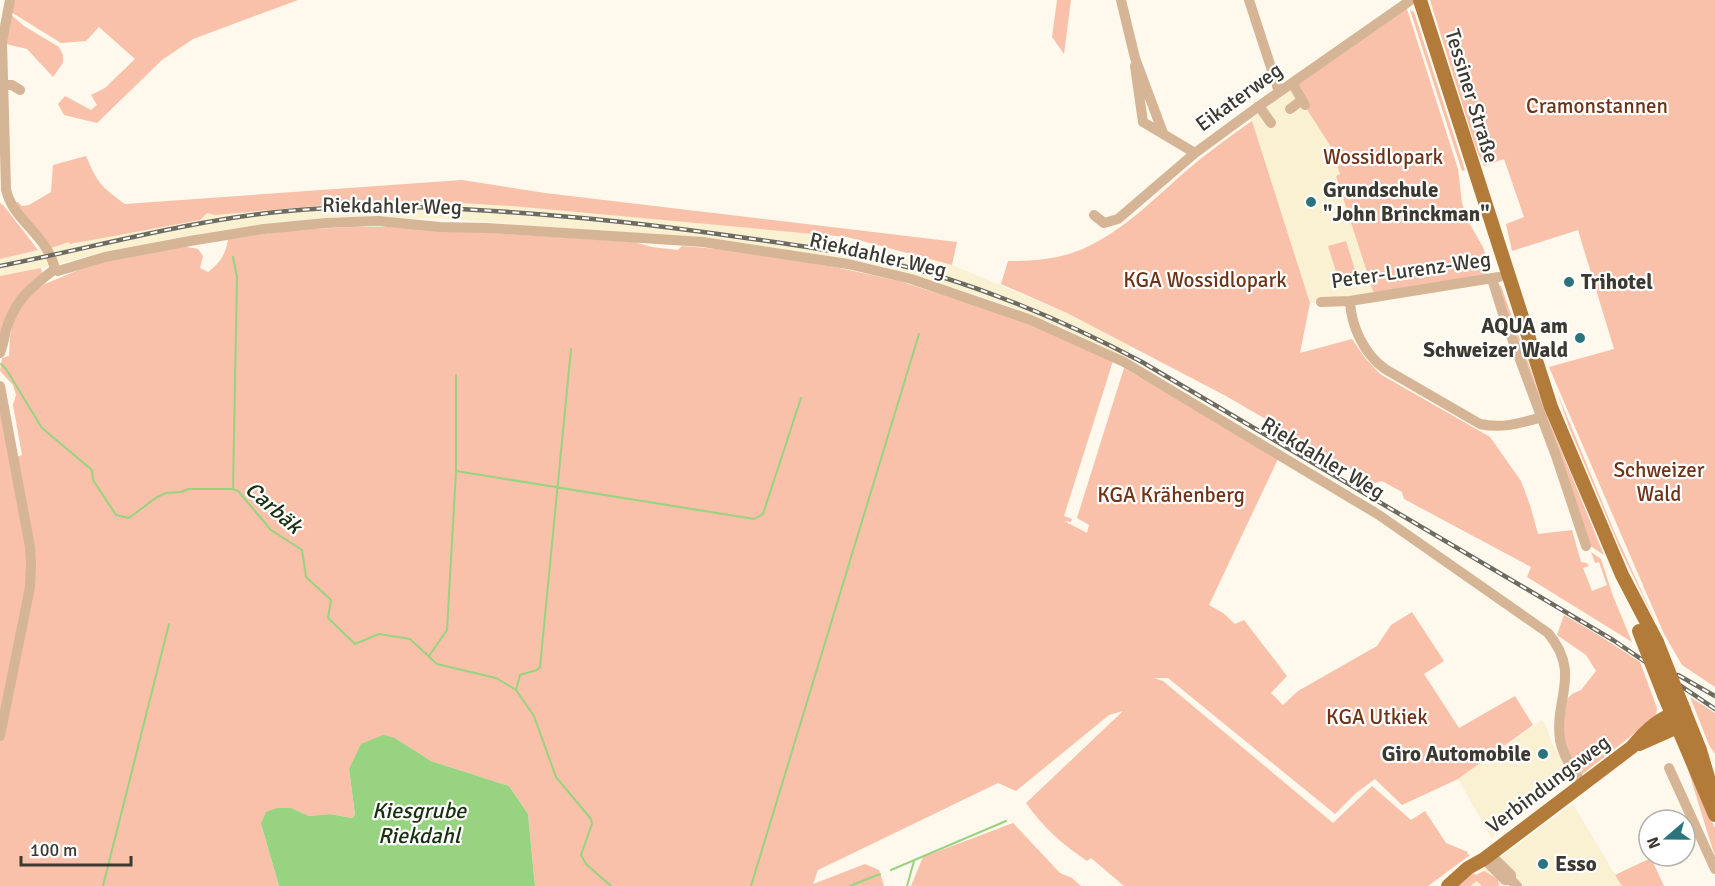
<svg xmlns="http://www.w3.org/2000/svg" width="1715" height="886" viewBox="0 0 1715 886" font-family="Signika,sans-serif">
<rect width="100%" height="100%" fill="#fef9ec"/>
<!-- built -->
<path fill="#faf0d2" d="M1292,86L1331,147L1340,175L1336,176L1375,297L1350,301L1310,303L1252,121L1246,115Z
M417,196L805,232L952,265L1067,313L1130,346L1127,359L1059,326L992,300L875,265L824,255L703,240L451,219L341,217L271,223L109,251L43,268L0,276V259L38,250H45L69,240L72,245L209,209Z
M1542,720L1546,725L1551,741L1566,768V773L1499,826L1492,839L1458,779Z
M1573,804L1622,886H1470L1477,881L1476,875Z"/>
<!-- green -->
<path fill="#f9c1a9" d="M15,0H298L193,39L162,60L97,123L64,115L58,104L65,96L91,110L97,105L91,95L105,88L135,59L99,27L86,41L61,43L11,12Z
M1057,0H1071L1064,54L1052,37Z
M1430,0H1715V687L1682,665L1664,634L1549,367L1614,349L1578,230L1512,251L1506,224L1524,217L1504,159L1484,166L1476,149Z
M1404,9H1407L1458,169L1462,203L1468,221L1483,247L1489,266L1485,268L1488,278L1374,294L1336,176L1340,174L1331,147L1292,86Z
M1410,10L1414,12L1465,170L1462,171Z
M7,11L24,26L59,47L63,55V63L53,77L27,49L2,43Z
M1252,121L1310,303L1300,353L1352,339L1365,358L1380,374L1490,437L1521,481L1530,505L1538,534L1572,530L1581,562L1587,563L1589,566L1583,568L1592,591L1607,585L1599,562L1595,563L1591,552L1601,559L1613,596L1632,642L1527,577L1531,567L1404,499L1402,492L1382,481L1375,483L1226,396L1067,313L1001,284L1008,261C1036,261 1063,259 1089,246C1126,228 1155,198 1186,171C1207,153 1229,137 1252,121Z
M86,156C97,182 101,187 125,204L462,180L545,193L957,242L952,265L847,237L512,206L444,202L373,201L215,215L207,213L200,220L70,244L69,242L51,248L14,203L18,202L22,206L29,205L51,192L53,165Z
M0,203L4,206L38,250L0,259Z
M352,227H397L634,242L652,247L678,250L682,246L729,250L835,267L899,281L1020,320L1113,361L1064,516L1072,519L1071,522L1064,521L1087,533L1089,525L1077,518L1124,368L1278,459L1209,605L1223,613L1235,624L1244,620L1287,676L1271,693L1283,705L1298,691L1377,646L1391,625L1412,612L1444,661L1424,674L1459,728L1515,696L1533,725L1458,779L1402,805L1375,779L1356,793L1335,814L1168,678H1154L1163,681L1333,823L1372,786L1411,820L1425,811L1446,843L1468,852L1467,854L1470,855L1428,886H1124L1091,858L1087,861C1063,845 1042,826 1026,803L1123,711L1109,715L1016,791L998,783L818,870L813,884L865,864L879,870L884,886H535L528,814L509,786L431,761L395,738L349,769L355,815L352,818L330,814L309,816L290,808H277L261,824L279,886H0V386L14,458L22,455L13,405L16,395L13,385L0,371L2,358L9,356L10,337L14,317L27,297L40,286L93,264L181,246L198,249L203,256L200,268L208,272C220,263 226,254 228,239L293,230Z
M1346,241L1356,273L1338,278L1328,246Z
M41,268L42,273C20,290 7,308 0,335V276Z
M1496,284L1501,286L1548,418L1604,555L1589,545Z
M1557,392L1614,531L1658,627L1621,551L1569,427Z
M1564,615L1600,636L1640,662L1657,708L1656,715L1649,722L1580,776L1563,740L1562,728L1567,699L1572,694L1581,690L1596,671L1586,655L1557,635Z
M1690,697L1715,713V754L1709,745Z
M1683,755L1715,828V857L1686,763Z
M1013,823L1060,873L1072,878L1081,886H911L923,857Z
M1651,858L1664,886H1622L1615,875Z
M1484,871L1498,879L1499,886H1482L1477,881L1470,886H1456L1473,873L1476,875Z"/>
<!-- water -->
<path fill="#98d381" d="M383,735L395,738L431,761L509,786L528,814L535,886H279L261,824L266,812L277,808H291L309,816L330,814L352,818L355,815L349,769L361,744Z"/>
<g fill="none" stroke-linecap="round" stroke-linejoin="round">
<!-- stream -->
<path stroke="#98d381" stroke-width="2" d="M233,257L237,277L233,489
M1,364L6,369L42,428L92,470L93,480L116,515L129,518L157,497L166,493L181,492L189,489H233L238,491L271,530L302,550L306,577L331,600L328,618L355,644L379,634L410,639L437,664L496,678L516,690L534,716L556,777L591,819L592,824L581,855L586,864L611,886
M456,375V471
M429,656L447,630L456,471L754,519L763,514L801,398
M516,690L520,675L537,670L540,667L571,349
M891,870L1006,821
M103,886L169,624
M751,886L919,334
M850,886L880,874
M907,886L914,861"/>
<!-- minor -->
<path stroke="#d5b595" stroke-width="10" d="M10,0L2,42L6,189C12,220 47,234 55,269
M1121,0L1135,58L1163,133
M1249,0L1279,92
M1135,66L1143,122L1195,153
M1292,83L1305,105
M2,85H12L20,90
M1259,106L1271,123
M1290,109L1302,100
M1094,215L1104,223L1118,219L1195,153L1259,106L1411,0
M1492,279L1504,317L1556,456L1586,546
M1350,301C1351,326 1364,354 1385,369L1480,424C1502,429 1521,423 1542,417
M1321,302L1350,301L1499,277
M0,353C3,346 4,338 6,330C15,300 30,288 55,269L58,271L105,257L190,241L264,229L326,223L378,221L440,227L487,228L703,242L848,264L911,279L1031,320L1124,362L1379,515L1548,633C1582,674 1554,698 1560,740C1563,756 1573,771 1583,785
M0,386L30,547L31,565L30,587L0,736
M1669,768L1715,869
M1490,854L1511,875V880L1517,886
M1484,859L1505,880H1511"/>
<!-- major -->
<path stroke="#b37b39" stroke-width="14" d="M1420,0L1551,407L1622,575L1657,642
M1664,695L1715,815
M1682,705L1700,750L1712,791
M1639,744L1684,724
M1448,886L1468,868L1484,859L1632,747C1648,728 1659,718 1684,709"/>
<defs>
<path id="rail" d="M0,266C92,248 183,222 277,212C371,202 465,208 559,216C622,221 684,229 746,238C812,247 878,257 942,277C1012,299 1078,328 1142,362L1613,640L1715,709
M1678,675L1715,696"/>
</defs>
<!-- rail casing -->
<use href="#rail" stroke="#6d6a60" stroke-width="4.5"/>
<!-- rail -->
<use href="#rail" stroke="#fff" stroke-width="2" stroke-dasharray="7" stroke-linecap="butt"/>
<!-- major-bridge -->
<path stroke="#b37b39" stroke-width="14" d="M1639,631L1664,695
M1657,642L1682,705"/>
</g>
<!-- markers -->
<g fill="#2b747d" stroke="#fff" stroke-width="2">
<circle cx="1311" cy="202" r="6"/>
<circle cx="1569" cy="282" r="6"/>
<circle cx="1580" cy="338" r="6"/>
<circle cx="1543" cy="754" r="6"/>
<circle cx="1543" cy="864" r="6"/>
</g>
<g text-anchor="middle" stroke-width="4.5" stroke-linejoin="round" paint-order="stroke">
<!-- street labels -->
<g font-size="21" fill="#3c3930" stroke="#fff">
<text transform="translate(1472 96) rotate(73)" y="7">Tessiner Straße</text>
<text transform="translate(1239 97) rotate(-36)" y="7">Eikaterweg</text>
<text transform="translate(392 206) rotate(1)" y="7">Riekdahler Weg</text>
<text transform="translate(878 255) rotate(13)" y="7">Riekdahler Weg</text>
<text transform="translate(1411 270) rotate(-8)" y="7">Peter-Lurenz-Weg</text>
<text transform="translate(1323 458) rotate(31)" y="7">Riekdahler Weg</text>
<text transform="translate(1548 784) rotate(-37)" y="7">Verbindungsweg</text>
</g>
<!-- park labels -->
<g font-size="21" fill="#6f3317" stroke="#fff">
<text x="1597" y="113">Cramonstannen</text>
<text x="1383" y="164">Wossidlopark</text>
<text x="1205" y="287">KGA Wossidlopark</text>
<text x="1659" y="477">Schweizer<tspan x="1659" dy="24">Wald</tspan></text>
<text x="1171" y="502">KGA Krähenberg</text>
<text x="1377" y="724">KGA Utkiek</text>
</g>
<!-- poi labels -->
<g font-size="21" font-weight="bold" fill="#3c3930" stroke="#fff" text-anchor="start">
<text x="1323" y="197">Grundschule<tspan x="1323" dy="24">"John Brinckman"</tspan></text>
<text x="1581" y="289">Trihotel</text>
<text x="1568" y="333" text-anchor="end">AQUA am<tspan x="1568" dy="24">Schweizer Wald</tspan></text>
<text x="1531" y="761" text-anchor="end">Giro Automobile</text>
<text x="1555" y="871">Esso</text>
</g>
<!-- water labels -->
<g font-size="22" font-style="italic" fill="#19300f" stroke="#fff">
<text transform="translate(274 507) rotate(41)" y="8">Carbäk</text>
<text x="419" y="818">Kiesgrube<tspan x="419" dy="25">Riekdahl</tspan></text>
</g>
</g>
<!-- north arrow -->
<g transform="translate(1667 838) rotate(250)"><circle r="28" fill="#ffffff" stroke="#b1b0ac" stroke-width="1.5"/>
<path d="M0-4.5L10 22L0 15L-10 22Z" fill="#2b747d"/>
<text y="-9" font-size="16" font-weight="bold" text-anchor="middle" fill="#3c3930">N</text>
</g>
<!-- scale -->
<path d="M21 856v9h110v-9" fill="none" stroke="#3c3930" stroke-width="3"/>
<text x="30" y="856" font-size="18" fill="#3c3930" stroke="#ffffff" stroke-width="4.5" paint-order="stroke">100 m</text>
</svg>
